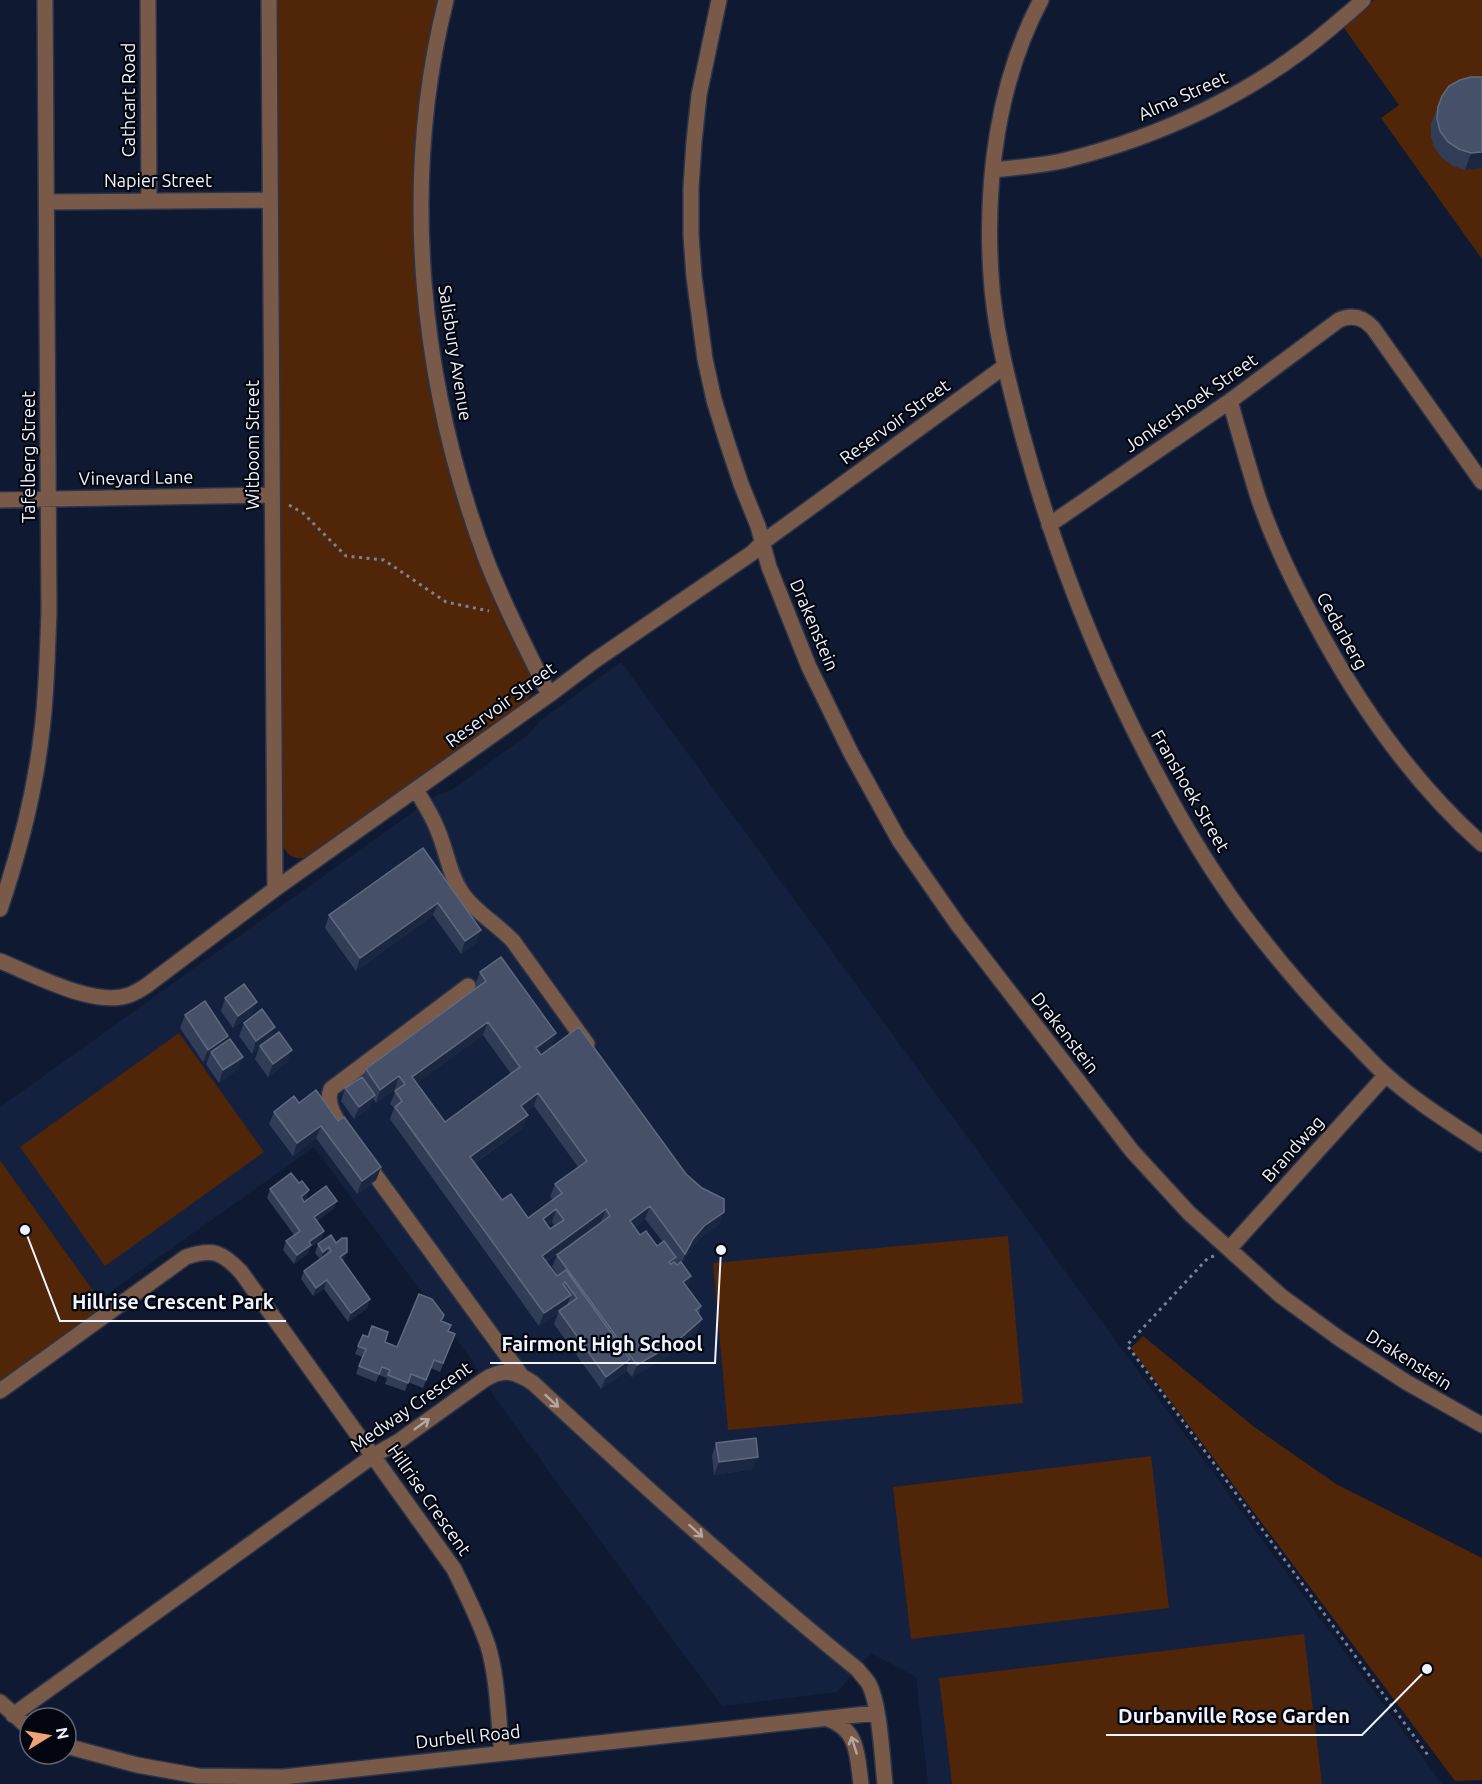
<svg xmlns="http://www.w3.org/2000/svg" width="1482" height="1784" viewBox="0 0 1482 1784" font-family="Ubuntu,sans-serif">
<rect width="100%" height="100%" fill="#0f1a32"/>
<!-- built -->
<path fill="#13213f" d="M621,662L1116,1341L1442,1784H928L916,1677L871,1653L837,1692L722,1706L495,1398L471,1359L314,1147L99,1300L0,1160V1107L438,794L452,790L530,733L540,721Z"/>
<!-- green -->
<path fill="#512507" d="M277,0H437C398,172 408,354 464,521C476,557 490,593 506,627C514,644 529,667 534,684L532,693L528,699L311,855C297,863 284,856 282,840Z
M1374,0H1482V259L1381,118L1399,105L1344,28Z
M179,1033L264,1152L105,1266L20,1147Z
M0,1160L104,1306L0,1381Z
M1008,1236L1023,1403L728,1430L713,1263Z
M1143,1336L1253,1426L1336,1484L1482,1558V1780L1455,1781L1131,1348Z
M1151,1456L1169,1608L911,1639L893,1487Z
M1304,1634L1322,1784H952L939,1678Z"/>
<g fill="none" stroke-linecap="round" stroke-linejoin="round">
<defs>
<path id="minor" d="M148,0L149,201
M269,0L275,889
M446,0C400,183 420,383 486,559C504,606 527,649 549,695
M719,0L699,95L694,142L691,188V235L694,277L705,359L714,400L727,442L741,484L758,526L769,567L809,667L851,753L899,840L958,925L1132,1151L1189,1213L1281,1296L1340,1339L1406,1382L1482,1425
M1041,0C997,83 985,183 991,275C994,328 1008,380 1021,430C1054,553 1101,672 1162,784C1186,829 1212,872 1242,913C1276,958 1313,1002 1353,1042C1364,1053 1374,1065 1386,1075C1415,1101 1449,1122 1482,1144
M993,170C1017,167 1042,166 1066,160C1163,136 1256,92 1332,27C1342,18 1353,10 1363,0
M47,202L270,200
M1230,401C1239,433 1248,465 1258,497C1272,538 1291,578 1312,617C1356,701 1411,781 1482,844
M0,500L272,495
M1049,525L1230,401L1339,320C1352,314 1363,317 1373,328L1482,482
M416,790C424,803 433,817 438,831C447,852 449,874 462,893C475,912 497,924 513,941L587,1044
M0,909C19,853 34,796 41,738C47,696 47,654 49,613L45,0
M0,961C33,974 95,1008 129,995C135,993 141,989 146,986L275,889L549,695L594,661L752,553L763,542L1005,366
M345,1132C336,1119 325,1104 331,1089L468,986
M365,1161L521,1375
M1229,1249L1386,1075
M0,1391L186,1257C213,1248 222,1252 241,1272L454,1569C466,1594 479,1619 488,1646C498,1679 498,1718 502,1753
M0,1702L30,1729
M13,1715L373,1456L399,1441L484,1380C503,1368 515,1371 533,1383C638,1481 745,1578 857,1669C861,1674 866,1679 869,1684C880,1705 882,1758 885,1784
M828,1719C859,1730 857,1756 861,1784
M66,1746L137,1765L198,1776L283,1777L876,1713"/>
</defs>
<!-- minor casing -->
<use href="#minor" stroke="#2a344a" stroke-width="18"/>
<!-- path -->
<path stroke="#7a8294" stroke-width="3" stroke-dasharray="3 4.5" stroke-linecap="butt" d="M289,505L303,513L346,556L384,560L446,602L489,611
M1214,1256L1208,1258L1127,1345L1430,1758"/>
<!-- minor -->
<use href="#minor" stroke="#795947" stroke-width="15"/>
</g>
<!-- wall -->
<path fill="#313d56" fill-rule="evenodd" d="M1482,77V167L1478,169L1465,170L1453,166L1442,158L1434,147L1431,136V123L1442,96Z
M423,848L477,942L461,954L433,915L356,971L325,928L329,915Z
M480,972L552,1046L540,1054L719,1224L699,1239L689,1252L682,1263L691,1276L687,1287L701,1306L699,1314L702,1319L697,1331L670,1355L632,1377L626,1370V1371L601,1389L554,1324L558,1313L539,1326L390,1119L394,1108L390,1104L396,1090L395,1089L376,1103L373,1099L370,1107L354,1119L341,1101L345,1088L363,1078L366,1069L477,988L475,985ZM483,1035L511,1074L445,1122L417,1083ZM534,1106L578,1167L555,1184L550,1197L553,1200L528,1218L502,1200L475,1163L523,1128L525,1112ZM645,1219L663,1242L657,1246L640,1235L635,1227ZM552,1222L555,1226L550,1229L547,1225ZM601,1222L557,1255L552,1267L558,1276H557L546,1262Z
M225,998L252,1014L233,1028L221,1011Z
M185,1015L226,1041L238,1069L219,1083L206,1064L208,1059L203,1062L180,1028Z
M244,1023L271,1038L287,1062L268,1077L255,1059L259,1048L252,1054L239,1036Z
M299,1103L338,1121L381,1167L376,1180L357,1194L316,1138L293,1156L269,1124L274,1112Z
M270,1189L309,1190L306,1199L303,1201L304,1202L337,1201L333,1209L317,1221L324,1231L321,1240L310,1247L308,1253L294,1264L283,1250L286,1241L294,1235L267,1198Z
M331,1235L344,1260L343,1261L370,1299L367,1308L348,1322L324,1289L313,1296L301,1279L304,1271L320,1259L315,1253L318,1244Z
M441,1321L448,1331L455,1334L440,1372L431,1368L423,1388L408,1382L405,1391L385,1384L387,1378L379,1375L376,1382L356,1374L362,1357L355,1354L363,1335L397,1347Z
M716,1443L753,1469L714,1475L712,1456Z"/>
<!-- shaded-wall -->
<path fill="#1b2740" d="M1482,152V167L1478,169L1465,170L1471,153Z
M438,903L433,915L356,971L360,958Z
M481,930L477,942L461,954L465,941Z
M257,1002L252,1014L233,1028L238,1016Z
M488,1022L483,1035L408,1090L412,1077Z
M275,1027L271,1040L260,1046L259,1048L252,1054L256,1041Z
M556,1033L552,1046L532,1061L536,1048Z
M228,1036L224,1049L211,1052L208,1059L203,1062L208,1050Z
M292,1050L287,1062L268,1077L273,1064Z
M243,1057L238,1069L219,1083L223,1070Z
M399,1076L395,1089L376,1103L380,1090Z
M538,1093L534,1106L516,1118L521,1106Z
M375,1095L370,1107L354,1119L359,1107Z
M528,1115L523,1128L466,1169L470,1157Z
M321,1126L316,1138L293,1156L297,1143Z
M381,1167L376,1180L357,1194L362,1181Z
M309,1190L306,1199L298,1205L301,1197Z
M337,1201L333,1209L311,1225L314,1217Z
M650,1206L645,1219L626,1233L630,1221Z
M556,1209L552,1222L538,1232L543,1219Z
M606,1209L601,1222L537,1268L542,1256Z
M724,1212L719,1224L699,1239L689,1252L680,1267L685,1254L693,1239L704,1226Z
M324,1231L321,1240L310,1247L308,1253L294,1264L297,1255L309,1242Z
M329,1247L326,1256L320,1260L323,1252Z
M347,1252L344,1260L337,1266L340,1257Z
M691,1276L687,1289L683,1282Z
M327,1280L324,1289L313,1296L316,1288Z
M571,1295L566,1308L559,1311L558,1313L539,1326L544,1313Z
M370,1299L367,1308L348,1322L351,1313Z
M702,1319L697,1331L670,1355L632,1377L637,1365Z
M630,1359L626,1371L601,1389L606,1377Z
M758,1457L753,1469L714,1475L719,1462Z"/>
<!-- building -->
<path fill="#465068" stroke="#606a7f" stroke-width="1.5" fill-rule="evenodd" d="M1471,77H1482V152L1471,153L1459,149L1448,142L1440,131L1437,119L1438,107L1442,96L1449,86L1460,80Z
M423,848L481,930L465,941L438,903L360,958L329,915Z
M501,957L556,1033L536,1048L541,1055L579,1027L686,1174L702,1188L724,1199V1212L704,1226L693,1239L685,1254L650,1206L630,1221L640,1235L646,1231L657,1246L664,1241L676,1257L669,1262L671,1264L674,1262L677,1265L681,1262L691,1276L683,1282L701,1306L696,1310L702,1319L675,1343L637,1365L557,1255L610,1216L606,1209L542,1256L557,1276L566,1270L630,1359L606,1377L559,1311L577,1298L565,1282L563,1284L571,1295L544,1313L395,1107L402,1101L395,1091L405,1084L399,1076L380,1090L366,1069L486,981L480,972ZM488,1022L520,1067L445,1122L412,1077ZM538,1093L587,1161L555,1184L562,1193L528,1218L511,1194L502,1200L470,1157L528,1115L521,1106ZM556,1209L564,1220L550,1229L543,1219Z
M244,984L257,1002L238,1016L225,998Z
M205,1001L228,1036L208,1050L185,1015Z
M262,1009L275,1027L256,1041L244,1023Z
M279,1032L292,1050L273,1064L260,1046Z
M230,1039L243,1057L223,1070L211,1052Z
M362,1077L375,1095L359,1107L345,1088Z
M316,1090L338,1121L344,1117L381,1167L362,1181L321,1126L297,1143L274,1112L294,1096L299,1103Z
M291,1173L299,1183L302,1181L309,1190L301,1197L304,1202L326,1186L337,1201L314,1217L324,1231L309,1242L311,1245L297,1255L286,1241L300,1231L270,1189Z
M331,1235L336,1243L342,1238H347V1252L340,1257L370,1299L351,1313L327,1280L316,1288L304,1271L331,1251L329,1247L323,1252L318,1244Z
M419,1294L432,1299L444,1315L441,1321L451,1325L448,1331L455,1334L443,1363L434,1360L426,1380L411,1374L408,1383L388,1375L390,1370L382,1367L379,1374L359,1366L366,1349L358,1346L363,1335L368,1337L372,1326L388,1332L385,1342L397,1347Z
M756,1438L758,1457L719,1462L716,1443Z"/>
<!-- one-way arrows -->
<defs><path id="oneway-shaft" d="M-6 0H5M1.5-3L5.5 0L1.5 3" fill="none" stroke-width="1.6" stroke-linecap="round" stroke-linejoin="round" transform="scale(1.5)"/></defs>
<g stroke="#b4a6a2">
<use href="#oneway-shaft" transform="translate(552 1401) rotate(43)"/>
<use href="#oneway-shaft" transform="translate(422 1424) rotate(-36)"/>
<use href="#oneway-shaft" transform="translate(696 1531) rotate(42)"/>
<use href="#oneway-shaft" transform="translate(854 1745) rotate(-108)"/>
</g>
<g text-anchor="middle" stroke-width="4.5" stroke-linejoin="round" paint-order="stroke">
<!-- street labels -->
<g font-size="18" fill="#eff4fe" stroke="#03060f">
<text transform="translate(1183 96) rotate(-24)" y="6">Alma Street</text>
<text transform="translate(129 100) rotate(-90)" y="6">Cathcart Road</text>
<text x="158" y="187">Napier Street</text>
<text transform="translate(455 353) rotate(81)" y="6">Salisbury Avenue</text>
<text transform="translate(1191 403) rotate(-35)" y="6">Jonkershoek Street</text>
<text transform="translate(895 422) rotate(-36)" y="6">Reservoir Street</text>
<text transform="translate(253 445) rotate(-90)" y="6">Witboom Street</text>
<text transform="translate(29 457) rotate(-90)" y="6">Tafelberg Street</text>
<text transform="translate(136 478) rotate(-1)" y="6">Vineyard Lane</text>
<text transform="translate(814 625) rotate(67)" y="6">Drakenstein</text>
<text transform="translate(1342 631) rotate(61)" y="6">Cedarberg</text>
<text transform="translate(501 705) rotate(-36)" y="6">Reservoir Street</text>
<text transform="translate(1190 791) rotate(60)" y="6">Franshoek Street</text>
<text transform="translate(1065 1033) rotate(52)" y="6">Drakenstein</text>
<text transform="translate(1293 1149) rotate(-48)" y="6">Brandwag</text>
<text transform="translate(1409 1360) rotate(32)" y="6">Drakenstein</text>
<text transform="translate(411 1407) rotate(-35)" y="6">Medway Crescent</text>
<text transform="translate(429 1500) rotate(55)" y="6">Hillrise Crescent</text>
<text transform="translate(468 1737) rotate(-6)" y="6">Durbell Road</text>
</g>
</g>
<!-- callouts -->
<path fill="none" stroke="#eff4fe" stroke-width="2" d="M25 1230L60 1321H286M721 1250L715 1363H490M1427 1669L1362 1735H1106"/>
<g fill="#eff4fe" stroke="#03060f" stroke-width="2">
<circle cx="25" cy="1230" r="6"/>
<circle cx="721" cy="1250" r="6"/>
<circle cx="1427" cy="1669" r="6"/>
</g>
<g font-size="20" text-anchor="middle" font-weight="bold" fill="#eff4fe" stroke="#03060f" stroke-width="4.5" stroke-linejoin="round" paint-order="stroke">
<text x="173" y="1309">Hillrise Crescent Park</text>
<text x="602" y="1351">Fairmont High School</text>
<text x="1234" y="1723">Durbanville Rose Garden</text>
</g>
<!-- north arrow -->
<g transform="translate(48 1736) rotate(79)"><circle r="28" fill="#03060f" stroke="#61656f" stroke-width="1.5"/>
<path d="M0-4.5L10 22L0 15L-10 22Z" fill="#efa377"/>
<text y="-9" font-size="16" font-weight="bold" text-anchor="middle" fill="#eff4fe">N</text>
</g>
</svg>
